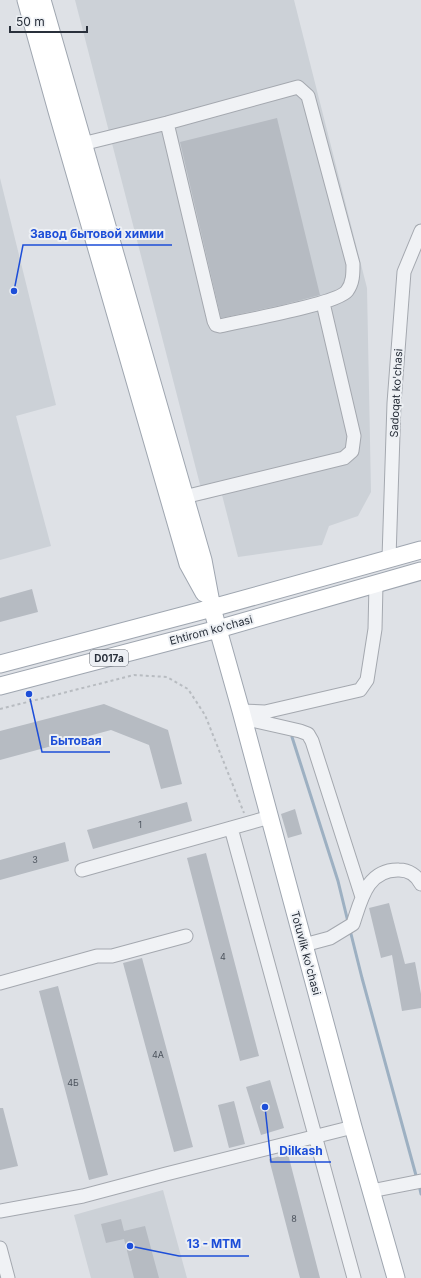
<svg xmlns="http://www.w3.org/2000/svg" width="421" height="1278" viewBox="0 0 421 1278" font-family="Inter,sans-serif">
<rect width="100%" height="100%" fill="#dee1e6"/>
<!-- built -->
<path fill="#ccd1d7" d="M75,0H294L367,288L371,492L358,516L329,526L322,545L238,557L222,495L204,500Z
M0,178L56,405L16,416L51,546L0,560Z
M163,1190L187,1278H91L74,1215Z"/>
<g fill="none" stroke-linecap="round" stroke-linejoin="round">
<!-- stream -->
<path stroke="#9db0c2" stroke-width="3" d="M292,737L338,881L348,922
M350,930L362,978L417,1179
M419,1185L421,1194"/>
</g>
<!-- building -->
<path fill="#b6bbc2" d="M277,118L320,295L286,304L221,318L180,142Z
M32,589L38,612L0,622V598Z
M104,704L168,730L182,784L161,789L149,745L111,730L0,760V731Z
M187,802L192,821L93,849L87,830Z
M295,809L302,834L288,838L281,814Z
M65,842L69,861L0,880V860Z
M206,853L259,1056L240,1061L187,858Z
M389,903L405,964L415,962L421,994V1008L402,1011L392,955L381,958L369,908Z
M142,958L193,1147L174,1152L123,963Z
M58,986L108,1175L89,1180L39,991Z
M270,1080L284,1128L261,1135L246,1087Z
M234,1101L245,1144L229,1148L218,1105Z
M0,1108H3L18,1166L0,1170Z
M288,1154L320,1278H300L269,1159Z
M121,1219L124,1231L145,1226L159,1278H134L124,1239L106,1243L101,1224Z"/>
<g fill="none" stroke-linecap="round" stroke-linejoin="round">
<defs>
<path id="minor" d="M82,144L167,123L298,87L308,96L353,264C353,274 353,283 347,291C337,304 241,321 220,326L216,325L214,321L167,123
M184,497L344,458L352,451L354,436L323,303
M389,558L394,403L404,272L421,231
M241,711L265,712L360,690L367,680L375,629L376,584
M243,718L300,731L308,734L312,741L362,897
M231,828L354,1278
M82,870L270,817
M304,945L330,938L353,924C361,900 367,869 399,870C409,870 417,876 421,884
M0,983L97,956H112L186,936
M371,1191L421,1181
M0,1211L83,1196L166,1174L353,1127
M0,1248L8,1278"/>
<path id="major" d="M26,0L57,111L188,564L204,593
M42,0L203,560L212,608L241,711L353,1127L396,1278
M0,664L212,608L421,550
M0,686L218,629L421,571"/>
</defs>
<!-- minor casing -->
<use href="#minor" stroke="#a4a8af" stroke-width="15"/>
<!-- major casing -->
<use href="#major" stroke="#9fa6b0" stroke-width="19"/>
<!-- path -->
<path stroke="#b8bcc1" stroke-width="2" stroke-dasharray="3 3" stroke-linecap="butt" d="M0,709L134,675L167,677L188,689L205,715L244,813"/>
<!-- minor -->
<use href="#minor" stroke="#f0f2f5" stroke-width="13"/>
<!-- major -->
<use href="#major" stroke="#fff" stroke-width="17"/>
</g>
<g text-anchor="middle" stroke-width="4" stroke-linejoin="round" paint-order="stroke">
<!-- number labels -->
<g font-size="9" fill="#4c535d">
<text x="140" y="828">1</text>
<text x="35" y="863">3</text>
<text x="223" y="960">4</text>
<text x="158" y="1058">4А</text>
<text x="73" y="1086">4Б</text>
<text x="294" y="1222">8</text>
</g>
<!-- shield labels -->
<rect fill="#edf0f4" stroke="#646a72" stroke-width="1" x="90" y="650" width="38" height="16" rx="3"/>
<g font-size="10" font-weight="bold" fill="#29303b">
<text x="109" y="662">D017a</text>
</g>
<!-- street labels -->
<g font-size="11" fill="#29303b" stroke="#edf0f4">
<text transform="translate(396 393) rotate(-87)" y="4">Sadoqat ko'chasi</text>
<text transform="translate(211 630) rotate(-15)" y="4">Ehtirom ko'chasi</text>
<text transform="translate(306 953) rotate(75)" y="4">Totuvlik ko'chasi</text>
</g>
</g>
<!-- callouts -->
<path fill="none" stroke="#1d4ed8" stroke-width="1.5" d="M14 291L23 245H172M29 694L42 752H110M265 1107L271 1162H331M130 1246L179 1256H249"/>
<g fill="#1d4ed8" stroke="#edf0f4" stroke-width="1.5">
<circle cx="14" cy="291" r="4"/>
<circle cx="29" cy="694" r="4"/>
<circle cx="265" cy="1107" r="4"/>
<circle cx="130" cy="1246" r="4"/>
</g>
<g font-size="12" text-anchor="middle" font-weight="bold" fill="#1d4ed8" stroke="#edf0f4" stroke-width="4" stroke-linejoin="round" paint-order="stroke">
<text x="97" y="238">Завод бытовой химии</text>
<text x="76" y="745">Бытовая</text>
<text x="301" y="1155">Dilkash</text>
<text x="214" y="1248">13 - MTM</text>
</g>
<!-- scale -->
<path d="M10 26v6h77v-6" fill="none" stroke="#29303b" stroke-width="2"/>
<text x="16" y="26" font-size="12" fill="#29303b" stroke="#edf0f4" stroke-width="3" paint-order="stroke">50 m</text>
</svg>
